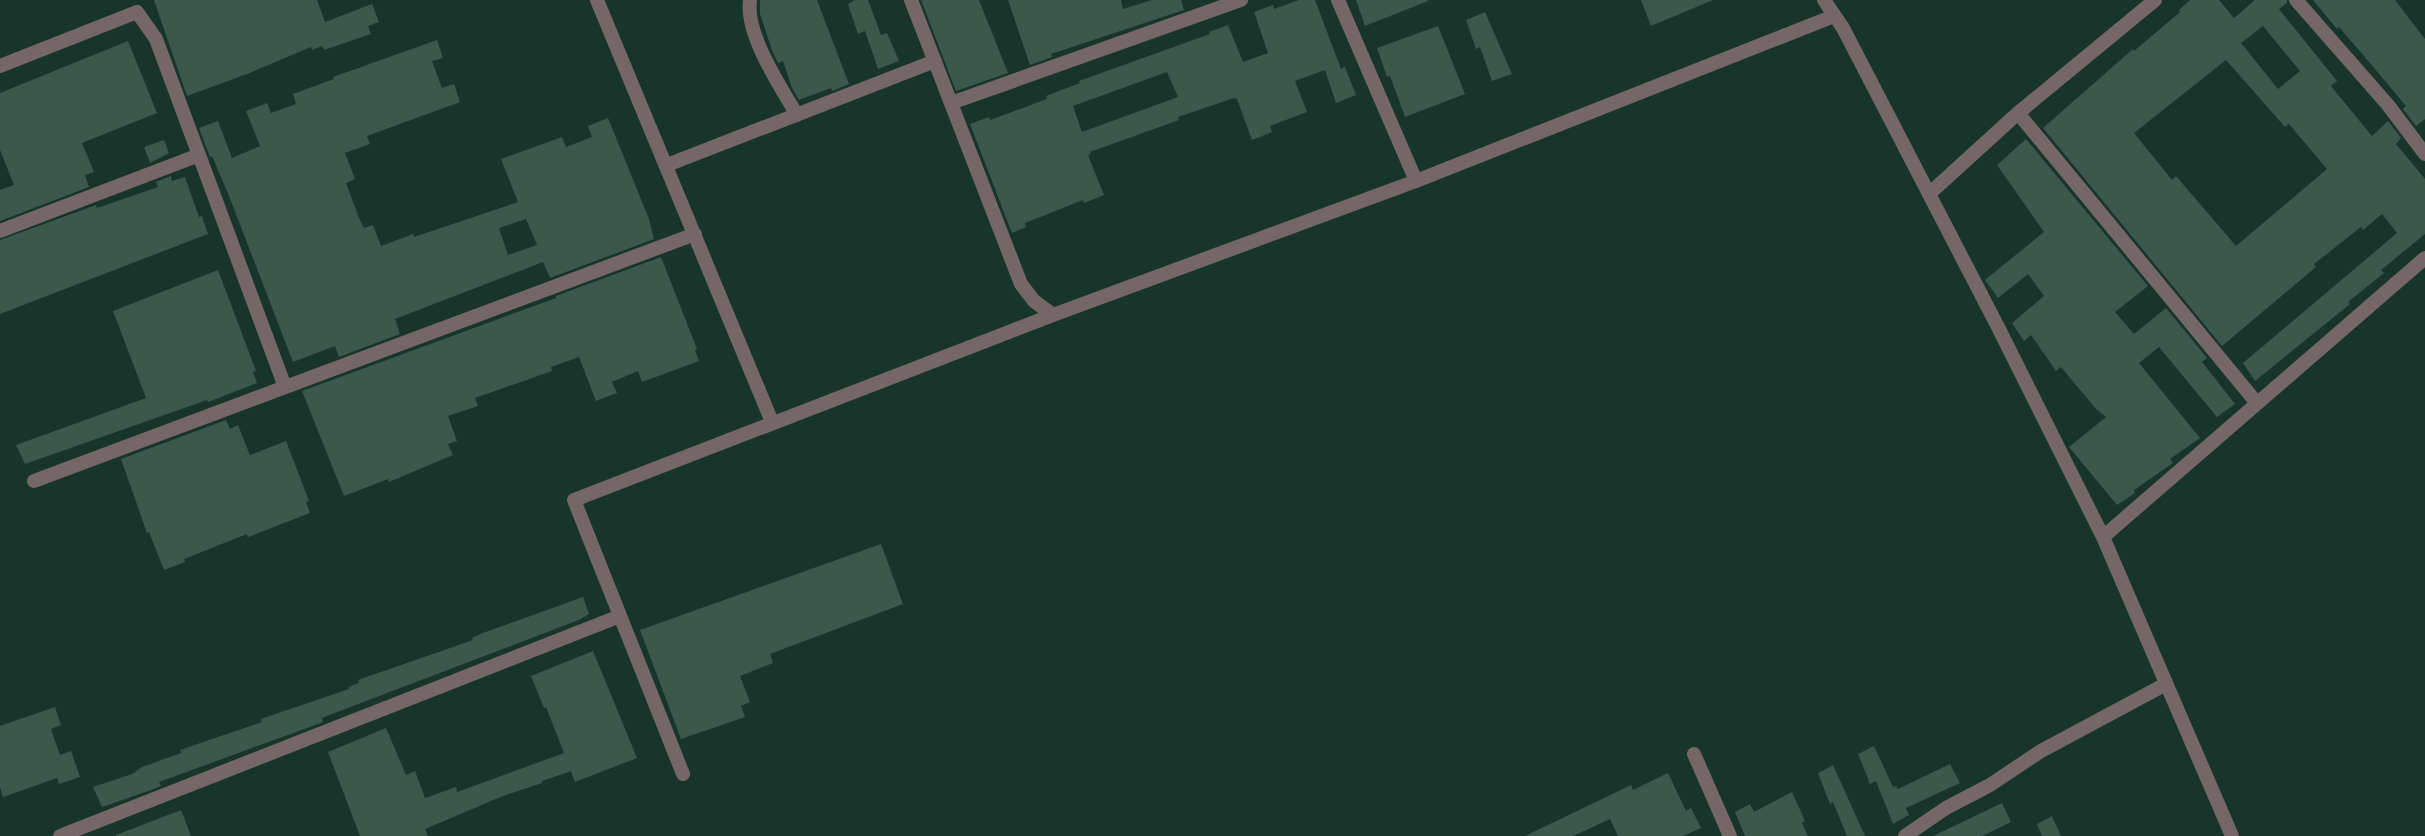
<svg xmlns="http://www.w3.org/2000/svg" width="2425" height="836" viewBox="0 0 2425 836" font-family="'PT Sans',sans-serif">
<rect width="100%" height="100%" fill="#18352b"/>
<!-- building -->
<path fill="#3b584d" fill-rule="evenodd" d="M154,0H317L325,22L372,4L379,22L368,26L371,34L324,50L322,46L312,50L311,47L247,74L187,96Z
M760,0H817L849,84L832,91L831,88L799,100L792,88L783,61L778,63L772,50L760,14Z
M855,0H868L881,35L887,33L899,61L878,69L865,31L858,34L848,4Z
M921,0H979L1008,73L956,91Z
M1008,0H1121L1123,9L1152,0H1181L1184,10L1051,54L1052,57L1030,65Z
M1299,0H1315L1341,69L1345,67L1356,95L1336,103L1325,70L1295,81L1307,112L1270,126L1272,132L1252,140L1237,99L1234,98L1178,117L1179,120L1090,152L1091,154L1088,155L1104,195L1084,203L1083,200L1025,223L1026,227L1012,233L970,124L989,117L990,120L1047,99L1046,96L1080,83L1079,81L1210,34L1209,32L1228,25L1243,62L1268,53L1254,12L1273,5L1274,9ZM1167,72L1178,97L1082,132L1073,106Z
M1356,0H1428V1L1365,26Z
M1641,0H1713L1651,26Z
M2190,0H2219L2234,18L2255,0H2287V3L2279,9L2337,81L2331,86L2372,136L2388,121L2401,138L2396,144L2425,179V234L2381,270L2384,273L2348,302L2350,304L2255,381L2243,363L2397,233L2382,214L2363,230L2361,227L2314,264L2316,267L2222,346L2043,128L2133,49L2134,51L2180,12L2179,10ZM2263,26L2300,71L2278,89L2241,43ZM2226,60L2285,127L2289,124L2327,169L2236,246L2176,176L2172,180L2134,133Z
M2313,0H2395L2425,39V119L2416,126L2403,109L2406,106L2364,56L2339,27L2337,29Z
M1485,12L1512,74L1492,81L1480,47L1476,49L1466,20Z
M1438,26L1465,94L1405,117L1390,76L1387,77L1377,48Z
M437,40L443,58L432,61L442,88L454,84L460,102L367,136L370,144L345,153L355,179L346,183L359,218L364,228L373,225L381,246L413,234L414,237L518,202L501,159L562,137L566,147L592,137L588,126L608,118L649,219L654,239L550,278L543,262L395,319L400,334L339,357L335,346L293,362L229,196L212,156L210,157L199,128L218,121L232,158L260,146L246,111L267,103L271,113L296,104L293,94L334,79L333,77ZM526,219L537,245L508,255L499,228Z
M128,41L157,113L82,143L94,172L85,175L89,187L0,221V190L14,185L0,150V93Z
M2026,139L2148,286L2115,312L2134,334L2166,308L2207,358L2202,362L2235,404L2217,417L2159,347L2139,363L2200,438L2170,459L2173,463L2134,490L2135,493L2117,505L2069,447L2106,417L2096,409L2061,367L2056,371L2031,335L2024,341L2012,323L2044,296L2028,274L1998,298L1985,280L2044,232L1997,165Z
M164,140L169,153L150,163L144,147Z
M171,176L172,181L185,177L199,217L202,216L208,234L0,314V240L96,205L97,208L158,187L156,182Z
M661,257L697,349L695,350L699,361L642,382L638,371L612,382L617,393L596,401L579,357L551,367L552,371L475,398L478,406L448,416L457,441L448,444L453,455L389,482L388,479L344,496L302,391L556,298V296Z
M218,270L256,371L253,372L257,383L208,402L207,400L25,464L16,445L146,398L113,311Z
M226,420L230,429L238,425L250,455L286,441L309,501L306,502L310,513L248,537L247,534L184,559L185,562L164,570L149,532L147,533L121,459Z
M881,544L903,604L770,654L773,663L740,676L750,702L741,706L745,717L681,739L640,630Z
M583,597L589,614L579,620L332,714L322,718L323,722L318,724L159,782L161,786L151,790L102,807L93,787L132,774L142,767L181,753L180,750L262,722L261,719L349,689L348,687L359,683L358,680L473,640L472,638L483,633Z
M593,651L637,758L575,782L571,771L542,781V783L503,796L425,829L428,836H360L328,752L386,728L406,775L415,771L425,798L456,787L457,792L564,753L546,707L544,708L531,676Z
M55,707L61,725L51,729L60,755L71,751L80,777L59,784L57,778L3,797L0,787V726Z
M1874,746L1893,787L1896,786L1898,789L1950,764L1960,783L1906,808L1909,815L1893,824L1876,781L1870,784L1858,754Z
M1833,765L1865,836H1847L1833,802L1830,804L1818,773Z
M1668,773L1686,811L1691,808L1701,828L1683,836H1618L1610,819L1573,836H1525L1631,785L1633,790Z
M1792,792L1805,821L1802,823L1808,836H1745L1735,812L1750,804L1754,812Z
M2002,803L2011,822L1982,836H1933Z
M181,810L191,836H116V835Z
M2052,816L2061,836H2042L2037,824Z"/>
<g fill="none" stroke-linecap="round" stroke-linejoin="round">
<!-- street -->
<path stroke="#756767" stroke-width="14" d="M597,0L772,422
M750,0C745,34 780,86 797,115
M911,0L1021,284L1034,301L1053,315
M1338,0L1416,181
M1824,0L1843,28L1999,329L2103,537L2232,836
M2296,0L2388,105L2425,154
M0,66L137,12L156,39L285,387
M951,103L1241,0
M2018,113L2256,402
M667,165L935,61
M1929,194L2018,113L2155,0
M0,231L199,155
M34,481L695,234
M2103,537L2425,258
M1694,754L1730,836
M683,774L574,500L1053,315L1416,181L1834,16
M60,836L620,616
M1905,836L1946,808L1990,785L2041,751L2166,684"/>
</g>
</svg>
